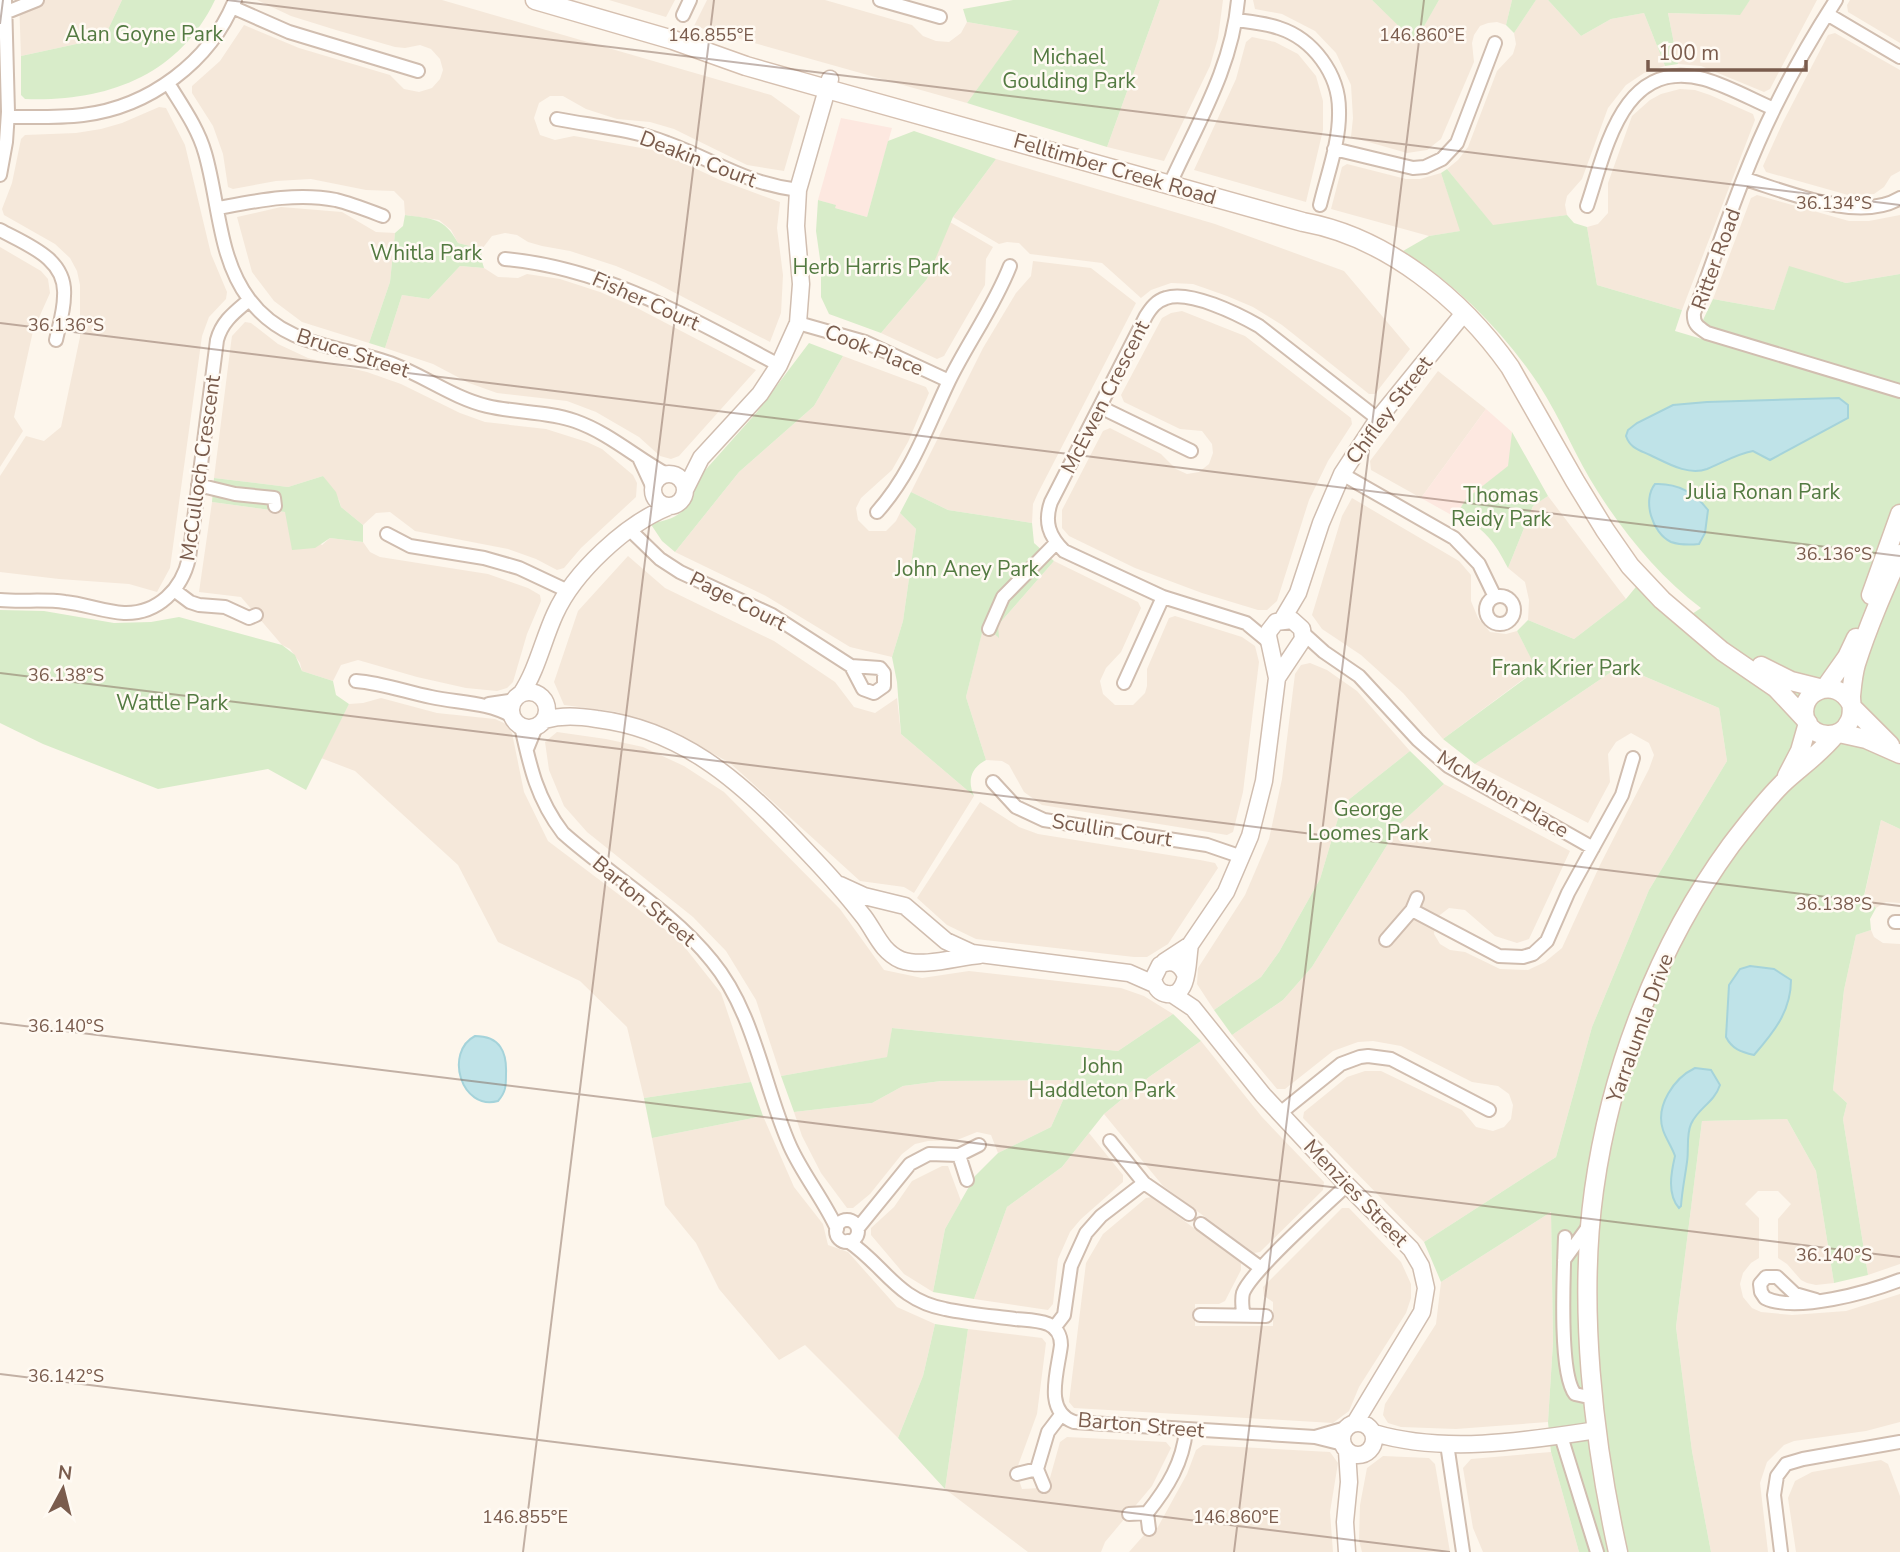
<svg xmlns="http://www.w3.org/2000/svg" width="1900" height="1552" viewBox="0 0 1900 1552" font-family="'Nunito Sans',sans-serif">
<rect width="100%" height="100%" fill="#fdf6ec"/>
<!-- residential -->
<path fill="#f5e8da" d="M19,0H122L104,38L21,56Z
M257,0H442L771,95L800,116L784,171L747,165L674,129L650,122L617,119L586,109L563,96H550L539,103L534,118L540,135L555,140L574,136L658,151L720,180L780,202L777,228L783,275L781,313L770,342L656,283L616,266L570,251L542,246L528,242L517,235L505,233L492,236L482,249L458,243L451,230L439,220L405,215L404,201L394,191L366,190L311,179L276,181L233,189L228,187L223,154L213,126L192,93V86L220,61L244,25L299,48L390,75L404,89L419,92L432,88L440,79L443,70L440,59L431,49L420,45L405,48L395,47L336,30L291,16Z
M609,0H675L666,17Z
M707,0H825L912,25L923,36L936,41L949,42L961,33L967,22L1020,31L967,103L694,26Z
M1160,0H1223L1218,38L1210,66L1164,161L1107,147Z
M1253,0H1372L1415,41L1439,0H1512L1506,25L1497,22L1488,23L1480,26L1474,35L1472,43L1474,62L1441,139L1427,150L1407,153L1351,137L1353,118L1351,85L1336,53L1315,31L1282,14L1255,9Z
M1536,0H1548L1581,36L1611,19L1644,13L1665,66L1644,73L1626,85L1608,108L1582,179L1567,196L1565,205L1567,215L1493,226L1447,169L1458,160L1468,147L1497,71L1513,54L1516,44L1514,33Z
M1750,0H1817L1770,89L1764,92L1701,66L1678,64L1668,13L1739,15Z
M1850,0H1900V43L1848,12L1847,5Z
M1835,33L1900,70V171L1891,176L1884,187L1874,194L1848,195L1766,172L1763,166L1783,122L1828,35Z
M1252,37L1275,42L1298,54L1316,76L1323,101V130L1306,202L1194,170L1236,79L1246,42Z
M1680,89L1695,90L1710,95L1753,114L1755,120L1682,310L1597,285L1587,227L1598,224L1608,213V183L1632,116L1650,100L1661,94Z
M159,107L166,108L185,145L211,254L227,292L226,299L209,317L202,336L170,568L157,592L129,584L59,579L0,572V476L26,436L44,441L61,427L80,337V285L77,271L70,258L55,244L4,215L2,209L12,183L21,139L25,135L76,133L101,129L122,123Z
M996,159L1215,224L1344,271L1410,349L1375,394H1369L1282,325L1253,307L1227,296L1193,284L1171,283L1151,290L1141,298L1102,263L1030,254L1019,243L1007,242L999,244L953,217Z
M1347,164L1406,179H1420L1441,173L1461,231L1429,236L1331,209L1342,167Z
M1757,195L1849,221H1869L1900,215V274L1846,283L1789,267L1774,310L1713,299L1751,198Z
M281,207L342,212L376,232L395,233L390,282L369,343L302,322L274,301L252,272L237,217Z
M950,222L993,247L986,259L985,285L944,356L937,359L881,333L927,279Z
M0,247L41,271L48,279L50,293L33,331L14,417L23,431L0,467Z
M1033,261L1091,268L1136,303L1038,493L1033,504L1032,523L948,510L911,492L983,348L1016,293L1031,276Z
M460,266L484,268L498,277L518,278L527,274L560,279L600,292L639,309L756,370L679,456L671,459L660,456L639,437L596,412L567,401L497,393L469,383L433,364L385,348L402,295L429,299Z
M1182,311L1245,336L1351,418L1352,424L1328,461L1309,500L1277,601L1267,610H1258L1202,593L1135,568L1069,536L1062,528V510L1103,431L1110,428L1161,454L1176,469L1187,474L1199,472L1209,464L1213,453L1212,444L1202,431L1180,429L1124,402L1121,395L1162,318L1171,313Z
M245,322L251,323L278,344L308,358L367,372L401,384L460,413L485,422L546,429L587,442L602,449L633,475L637,483L636,497L581,548L564,568L557,570L536,559L508,549L415,531L390,512L376,513L363,525L341,507L339,500L323,476L288,487L214,478L231,343L232,336Z
M843,356L926,387L929,393L908,442L892,470L861,498L856,508L858,520L869,531H886L896,521L900,513L916,529L903,621L892,657L850,647L766,596L675,552L739,472L814,406Z
M1438,371L1486,409L1421,498L1371,470L1370,461Z
M1548,496L1626,599L1574,639L1528,620L1529,600L1525,582L1508,568L1533,506Z
M1352,498L1459,561L1471,575V601L1478,618L1490,632L1506,634L1517,631L1537,669L1443,739L1403,693L1361,655L1322,629L1312,615L1342,516Z
M212,502L285,512L322,545L330,538L363,542L370,552L380,557L488,574L528,588L540,595L541,601L527,634L513,682L507,688L497,691L466,688L417,677L358,660L341,665L333,681L302,671L300,663L290,649L282,645L241,597L199,592Z
M628,556L665,588L774,641L835,682L854,707L875,713L897,698L901,734L974,796L914,893L904,887L860,881L730,763L672,731L617,712L564,705L554,682L578,611Z
M1054,561L1138,602L1141,608L1121,652L1106,668L1100,681L1103,694L1115,705H1133L1145,693L1147,686V669L1169,618L1175,616L1242,637L1255,646L1259,662L1243,792L1233,832L1227,835L1042,805L1024,792L1009,765L1002,761L986,760L966,697L984,624L998,637V625Z
M1310,663L1327,670L1357,691L1410,751L1342,805L1320,879L1279,952L1261,977L1214,1010L1197,984L1198,968L1245,895L1269,839L1282,779L1295,674L1301,665Z
M1620,666L1719,708L1727,761L1649,890L1592,1027L1556,1157L1424,1242L1303,1118L1304,1112L1347,1077L1365,1071H1381L1462,1110L1476,1127L1493,1131L1504,1127L1511,1119L1513,1105L1509,1094L1498,1086L1472,1082L1401,1046L1373,1041L1358,1042L1333,1051L1285,1089H1277L1232,1035L1283,1000L1312,967L1400,824L1444,784L1570,851L1529,939L1517,943L1495,936L1465,910L1449,908L1436,918L1434,934L1440,944L1450,950L1465,952L1500,969L1528,970L1545,962L1562,948L1600,865L1649,769L1654,755L1649,743L1631,733L1616,742L1608,754L1610,782L1588,823L1475,764Z
M381,698L437,713L495,719L506,724L512,733L524,792L548,841L679,940L721,993L751,1082L644,1098L627,1027L580,981L498,942L458,865L355,771L321,758L349,704L363,703Z
M557,732L606,739L643,747L684,766L724,792L840,909L884,970L922,978L969,971L1121,988L1144,996L1173,1014L1118,1051L892,1028L888,1057L781,1076L756,1000L726,951L693,917L587,832L564,806L549,770L545,742Z
M980,802L1019,827L1038,834L1200,860L1215,863L1218,868L1168,944L1147,957H1134L976,939L947,925L917,898Z
M1881,820L1900,829V903L1886,902L1876,908L1864,897Z
M1871,930L1874,937L1883,943L1900,944V1264L1868,1275L1843,1119L1847,1103L1833,1090L1844,990L1856,935Z
M1201,1041L1262,1117L1324,1182L1323,1190L1260,1252L1254,1253L1163,1186L1104,1114L1149,1077Z
M1072,1080L1051,1127L998,1153L991,1135L977,1132L957,1140L928,1141L915,1144L902,1154L870,1194L853,1208H847L821,1173L802,1136L794,1112L872,1103L903,1086L941,1081Z
M763,1116L794,1187L823,1224L828,1245L848,1252L897,1307L935,1324L923,1376L898,1438L805,1345L779,1360L719,1289L696,1243L665,1205L652,1138Z
M1787,1119L1816,1171L1834,1283L1816,1285L1807,1283L1801,1280L1787,1264L1778,1258V1219L1791,1204L1778,1191H1758L1745,1204L1759,1218V1258L1751,1263L1743,1273L1740,1284L1743,1297L1752,1308L1761,1312L1792,1315L1846,1311L1900,1294V1422L1866,1431L1794,1441L1784,1445L1767,1462L1760,1483L1768,1552H1711L1692,1451L1676,1327L1702,1121Z
M1089,1133L1123,1175V1182L1081,1219L1070,1232L1058,1259L1053,1304L1048,1310L974,1299L1007,1207L1062,1167Z
M942,1166H948L961,1201L945,1229L933,1292L904,1274L871,1235V1228L894,1207L912,1181Z
M1152,1197L1241,1263V1270L1225,1301L1219,1304H1195V1326H1273V1302L1264,1296L1263,1287L1342,1208H1349L1401,1262L1411,1284V1298L1406,1313L1359,1387L1349,1411L1333,1423L1074,1408L1069,1402L1086,1263L1103,1234L1146,1198Z
M1551,1212L1553,1342L1548,1422L1456,1429L1401,1427L1388,1423L1383,1415L1385,1404L1436,1324L1441,1282Z
M968,1329L1042,1338L1046,1343L1037,1414L1016,1471L1022,1489L1040,1488L1048,1485L1060,1442L1067,1437L1166,1442L1171,1448L1152,1486L1105,1542L1101,1552H1028L945,1489Z
M1203,1445L1330,1452L1338,1463L1330,1512L1333,1552H1129L1144,1535L1154,1534L1187,1474L1196,1450Z
M1551,1452L1579,1552H1483L1473,1528L1463,1468L1471,1459Z
M1383,1456L1429,1458L1435,1464L1450,1552H1362L1359,1540L1360,1505L1367,1468Z
M1881,1460L1888,1464L1900,1496V1552H1796L1788,1498L1795,1481L1812,1472Z"/>
<!-- commercial -->
<path fill="#fde8e0" d="M841,118L892,128L867,217L835,208V205L818,200Z
M1486,409L1512,432L1509,466L1466,499L1455,517L1421,498Z"/>
<!-- green -->
<path fill="#d8ecc9" d="M122,0H215C178,77 105,102 25,99L21,95V56L104,38Z
M1013,0H1160L1107,147L967,103L1019,31L967,22L963,9Z
M1372,0H1439L1415,42Z
M1512,0H1536L1514,33L1506,25Z
M1548,0H1750L1740,15L1668,13L1678,64L1665,66L1644,13L1611,19L1581,36Z
M914,131L996,159L953,217L927,279L881,333L829,314L821,297V266L816,231L818,200L836,205L835,208L867,217L888,141Z
M1447,169L1493,225L1567,215L1574,223L1587,227L1597,285L1682,310L1675,331L1900,398V829L1881,820L1864,896L1876,908L1870,919L1871,930L1856,935L1844,990L1833,1090L1847,1103L1843,1119L1868,1275L1834,1283L1816,1171L1787,1119L1702,1121L1676,1327L1692,1451L1711,1552H1579L1551,1452L1548,1422L1553,1342L1551,1212L1441,1282L1424,1242L1556,1157L1592,1027L1649,890L1727,761L1719,708L1620,666L1475,764L1443,739L1537,670L1517,631L1528,620L1574,639L1626,599L1640,582L1683,620L1701,608C1660,577 1626,536 1598,492C1576,458 1561,419 1539,385C1502,330 1458,286 1403,251L1429,236L1460,231L1441,173Z
M405,215C432,219 444,217 458,243L482,249L481,258L484,268L460,266L429,299L402,295L385,348L369,343L390,282L395,233L403,226Z
M1789,266L1846,283L1900,274V384L1714,329L1708,327L1703,320L1713,299L1774,310Z
M809,343L843,356L814,406L739,472L675,552L662,541L650,523C677,520 689,512 692,485L757,412Z
M1512,432L1548,496L1533,506L1508,568C1495,543 1484,525 1455,517L1466,499L1508,466Z
M323,476L336,492L341,507L363,525V542L330,538L315,548L292,550L285,512L212,502L214,478L288,487Z
M911,492L948,510L1032,523L1034,543L1054,561L998,625L999,638L984,625L966,697L986,760C971,768 967,780 974,796L901,734L897,682L892,657L903,621L916,529L900,513Z
M0,610L44,611L114,623L151,622L179,617L282,645L295,655L302,671L333,681L336,695L349,704L306,790L268,769L158,789L43,744L0,723Z
M1410,751L1444,784L1400,824L1312,967L1283,1000L1232,1035L1214,1010L1261,977L1279,952L1320,879L1342,805Z
M1173,1014L1201,1041L1149,1077L1104,1114L1062,1167L1007,1207L974,1299L933,1292L945,1229L975,1176L998,1153L1051,1127L1072,1080L941,1081L903,1086L872,1103L794,1112L781,1076L887,1057L892,1028L1118,1051Z
M751,1082L763,1116L652,1138L644,1098Z
M935,1324L968,1329L945,1489L898,1438L923,1376Z"/>
<!-- water -->
<path fill="#bfe3e8" stroke="#a5d3da" stroke-width="2" d="M1839,398L1848,405V418L1770,460L1753,451C1736,454 1722,463 1707,469C1688,476 1667,463 1650,455C1639,450 1630,448 1626,436L1628,430L1637,423L1673,405L1707,402Z
M1655,484C1677,483 1695,493 1708,510L1705,533L1699,544C1690,545 1680,545 1671,542C1652,533 1642,500 1655,484Z
M1750,966L1774,969L1791,980C1791,1011 1774,1032 1754,1055C1741,1052 1732,1049 1726,1037L1729,985L1740,969Z
M475,1036C500,1036 507,1052 506,1074C506,1086 506,1092 498,1101C461,1111 444,1052 475,1036Z
M1695,1068L1711,1070L1720,1085C1714,1103 1698,1108 1691,1124C1686,1135 1689,1150 1687,1162C1685,1177 1682,1191 1681,1206L1679,1208C1667,1194 1671,1173 1675,1156C1672,1147 1666,1139 1663,1130C1655,1106 1674,1078 1695,1068Z"/>
<g fill="none" stroke-linecap="round" stroke-linejoin="round">
<defs>
<path id="minor" d="M880,0L940,17
M1836,0C1814,34 1793,70 1775,107C1742,173 1720,244 1694,313C1693,324 1698,327 1707,333L1900,391
M232,7L289,32L418,71
M7,12L37,0
M1827,14L1900,57
M683,15L690,0
M1236,20C1251,22 1265,23 1279,28C1313,39 1339,74 1339,110C1340,142 1327,175 1320,205
M168,83C182,106 198,128 205,153C219,201 218,258 249,299C286,349 343,345 395,365C426,377 454,398 487,406C516,413 547,411 575,421C609,433 635,457 666,474
M8,117C33,117 58,118 83,115C149,107 210,62 235,0
M557,119C593,126 633,129 667,143C716,161 744,183 798,190
M1334,149L1413,168L1425,167L1442,159L1457,143L1495,43
M0,175L6,142L8,112L5,0
M1745,179C1788,192 1859,223 1900,198
M1170,184C1197,124 1232,68 1238,0
M1587,206C1606,150 1622,57 1704,79C1728,86 1751,99 1774,109
M218,208C256,201 297,192 336,200C352,204 367,210 383,216
M0,230C28,245 67,259 64,296C64,311 59,326 56,340
M505,259C605,268 692,319 779,365
M798,323L865,342L949,381
M1100,407L1191,451
M640,460L653,488
M1342,474L1454,538L1479,564L1495,597
M198,485L235,494L274,498L275,506
M877,512C912,473 927,427 949,381C968,342 994,307 1010,266
M630,530L660,559L680,572L772,615L851,666L880,668L884,673V686L874,693L863,689L851,666
M387,534L410,546L484,558L519,568L568,591
M174,590L190,602L199,605L225,607L249,618L256,615
M1486 610a14 14 0 1 1 28 0a14 14 0 1 1-28 0Z
M0,600C22,602 44,599 65,602C85,604 104,612 124,613C158,614 182,589 189,558L217,340C222,321 235,312 249,300
M989,629L1003,597L1056,543
M1303,633L1324,652L1359,676L1418,740L1448,766L1593,848
M1269,642L1246,623L1163,597L1064,551C1049,536 1044,522 1051,502L1146,316C1151,308 1156,301 1166,298C1190,290 1238,314 1259,326L1378,419
M356,681C382,683 406,692 431,697C459,703 487,702 512,716
M1124,683L1163,597
M489,704L515,700
M521,726C530,767 537,799 563,833C611,876 670,909 712,961C755,1013 763,1085 790,1146C803,1175 824,1200 837,1229
M527,749L536,727
M993,782L1016,807L1044,820L1207,845L1242,857
M1412,910L1499,956L1523,957L1533,954L1547,941L1568,893L1622,795L1633,758
M1895,922H1900
M1386,940L1412,910L1417,898
M1279,1114L1341,1064L1360,1057L1368,1056L1391,1059L1489,1110
M1110,1141L1144,1183L1189,1214
M967,1180L959,1155L979,1145
M836 1231a11 11 0 1 1 22 0a11 11 0 1 1-22 0Z
M1201,1224L1261,1268
M858,1228L910,1164L929,1154L959,1155
M1565,1237C1564,1267 1558,1373 1575,1394L1584,1396L1594,1395
M848,1241C885,1266 897,1300 945,1309C968,1314 992,1316 1015,1319C1025,1320 1038,1320 1048,1324C1057,1328 1061,1336 1061,1345C1058,1371 1043,1411 1074,1422L1315,1437L1343,1444
M1564,1260L1588,1227
M1816,1300L1795,1294L1777,1277H1766L1760,1284L1761,1292L1765,1298C1796,1313 1869,1292 1900,1280
M1200,1315L1266,1316
M1243,1315C1243,1308 1241,1300 1243,1293C1251,1271 1326,1205 1347,1185
M1054,1328L1064,1315L1071,1266L1086,1233L1101,1216L1144,1183
M1561,1436L1597,1552
M1315,1437L1346,1428
M1447,1444L1463,1552
M1037,1469L1048,1432L1061,1415
M1017,1474L1037,1469L1044,1486
M1147,1513C1168,1487 1183,1462 1186,1430
M1129,1514L1147,1513L1149,1529
M1781,1552L1774,1495L1777,1476L1786,1464L1803,1459L1900,1442"/>
<path id="tertiary" d="M653 490a16 16 0 1 1 32 0a16 16 0 1 1-32 0Z
M686,488L701,458L760,394L779,365L798,323L801,284L796,226L798,190L830,79
M1282,620L1298,593L1321,523L1342,474L1378,419L1464,313
M511 710a18 18 0 1 1 36 0a18 18 0 1 1-36 0Z
M521,694C537,670 543,640 555,614C574,572 626,524 668,507
M544,720C562,715 578,716 597,719C679,729 738,779 793,837C809,854 825,870 840,888C848,897 856,907 864,917C876,933 881,951 901,960C923,968 957,957 980,955
M840,885L864,896L905,906L946,941L972,953L1129,973L1154,984
M1164,962L1190,945L1226,892L1250,836L1264,781L1277,678L1268,636L1269,631L1276,622L1292,620L1302,629L1303,639L1277,678
M1185,974C1180,963 1171,959 1160,965L1153,979C1155,986 1158,993 1167,994C1190,998 1187,959 1190,945
M1172,994L1193,1008L1263,1095L1347,1185L1411,1249L1421,1266L1426,1288L1422,1312L1355,1423
M1342 1439a16 16 0 1 1 32 0a16 16 0 1 1-32 0Z
M1374,1433C1445,1454 1525,1441 1597,1430
M1347,1552L1345,1522L1349,1482L1347,1451"/>
<path id="secondary" d="M535,0L673,40L746,66L827,89L1303,222C1387,237 1462,299 1510,367L1575,481L1605,530L1630,566L1662,600L1722,651L1776,688L1806,720
M1871,595L1900,514
M1761,666L1791,681L1823,689
M1825,688L1847,657L1856,638
M1851,704C1836,674 1795,692 1806,721C1814,739 1841,740 1849,722C1854,714 1851,705 1851,696C1852,686 1853,674 1856,664C1868,626 1884,590 1900,554
M1852,707L1890,745
M1839,733L1866,739L1900,754
M1787,776L1800,751L1808,723
M1618,1552C1593,1439 1578,1305 1594,1190C1611,1068 1658,945 1731,845C1747,824 1763,803 1782,784C1800,767 1820,754 1836,734"/>
</defs>
<!-- minor casing -->
<use href="#minor" stroke="#d1beb0" stroke-width="16"/>
<!-- tertiary casing -->
<use href="#tertiary" stroke="#d1beb0" stroke-width="19"/>
<!-- secondary casing -->
<use href="#secondary" stroke="#d6c0b0" stroke-width="21"/>
<!-- minor -->
<use href="#minor" stroke="#fff" stroke-width="12"/>
<!-- tertiary -->
<use href="#tertiary" stroke="#fff" stroke-width="16"/>
<!-- secondary -->
<use href="#secondary" stroke="#fff" stroke-width="18"/>
</g>
<!-- ticks -->
<path fill="none" stroke="#7a5c4d" stroke-width="2" stroke-opacity="0.45" d="M227,0L1900,205M0,24L3,0M0,323L1900,556M0,673L1900,906M0,1023L1900,1257M0,1374L1450,1552M523,1552L714,0M1234,1552L1424,0"/>
<g text-anchor="middle" stroke-width="5" stroke-linejoin="round" paint-order="stroke">
<!-- park labels -->
<g font-size="21" fill="#537a41" stroke="#fffaf3">
<text x="144" y="41">Alan Goyne Park</text>
<text x="1069" y="64">Michael<tspan x="1069" dy="24">Goulding Park</tspan></text>
<text x="426" y="260">Whitla Park</text>
<text x="871" y="274">Herb Harris Park</text>
<text x="1763" y="499">Julia Ronan Park</text>
<text x="1501" y="502">Thomas<tspan x="1501" dy="24">Reidy Park</tspan></text>
<text x="967" y="576">John Aney Park</text>
<text x="1566" y="675">Frank Krier Park</text>
<text x="172" y="710">Wattle Park</text>
<text x="1368" y="816">George<tspan x="1368" dy="24">Loomes Park</tspan></text>
<text x="1102" y="1073">John<tspan x="1102" dy="24">Haddleton Park</tspan></text>
</g>
<!-- street labels -->
<g font-size="21" fill="#7a5c4d" stroke="#fffaf3">
<text transform="translate(698 159) rotate(21)" y="7">Deakin Court</text>
<text transform="translate(1115 169) rotate(16)" y="7">Felltimber Creek Road</text>
<text transform="translate(1716 259) rotate(-70)" y="7">Ritter Road</text>
<text transform="translate(646 301) rotate(24)" y="7">Fisher Court</text>
<text transform="translate(874 350) rotate(22)" y="7">Cook Place</text>
<text transform="translate(353 353) rotate(18)" y="7">Bruce Street</text>
<text transform="translate(1105 397) rotate(-63)" y="7">McEwen Crescent</text>
<text transform="translate(1389 410) rotate(-53)" y="7">Chifley Street</text>
<text transform="translate(200 468) rotate(-82)" y="7">McCulloch Crescent</text>
<text transform="translate(738 601) rotate(27)" y="7">Page Court</text>
<text transform="translate(1503 794) rotate(31)" y="7">McMahon Place</text>
<text transform="translate(1112 830) rotate(9)" y="7">Scullin Court</text>
<text transform="translate(644 901) rotate(40)" y="7">Barton Street</text>
<text transform="translate(1640 1028) rotate(-70)" y="7">Yarralumla Drive</text>
<text transform="translate(1356 1193) rotate(46)" y="7">Menzies Street</text>
<text transform="translate(1141 1425) rotate(5)" y="7">Barton Street</text>
</g>
</g>
<g font-size="18" text-anchor="middle" fill="#7a5c4d" stroke="#fffaf3" stroke-width="5" stroke-linejoin="round" paint-order="stroke">
<text x="711" y="41">146.855°E</text>
<text x="1422" y="41">146.860°E</text>
<text x="1834" y="209">36.134°S</text>
<text x="66" y="331">36.136°S</text>
<text x="1834" y="560">36.136°S</text>
<text x="66" y="681">36.138°S</text>
<text x="1834" y="910">36.138°S</text>
<text x="66" y="1032">36.140°S</text>
<text x="1834" y="1261">36.140°S</text>
<text x="66" y="1382">36.142°S</text>
<text x="525" y="1523">146.855°E</text>
<text x="1236" y="1523">146.860°E</text>
</g>
<!-- north arrow -->
<g transform="translate(63 1489) rotate(7)" stroke="#fffaf3" stroke-width="5" paint-order="stroke">
<path d="M0-5L12 26L0 18L-12 26Z" fill="#7a5c4d"/>
<text y="-10" font-size="19" font-weight="bold" text-anchor="middle" fill="#7a5c4d">N</text>
</g>
<!-- scale -->
<path d="M1648 60v10h158v-10" fill="none" stroke="#7a5c4d" stroke-width="3.5"/>
<text x="1658" y="60" font-size="21" fill="#7a5c4d" stroke="#fffaf3" stroke-width="5" paint-order="stroke">100 m</text>
</svg>
